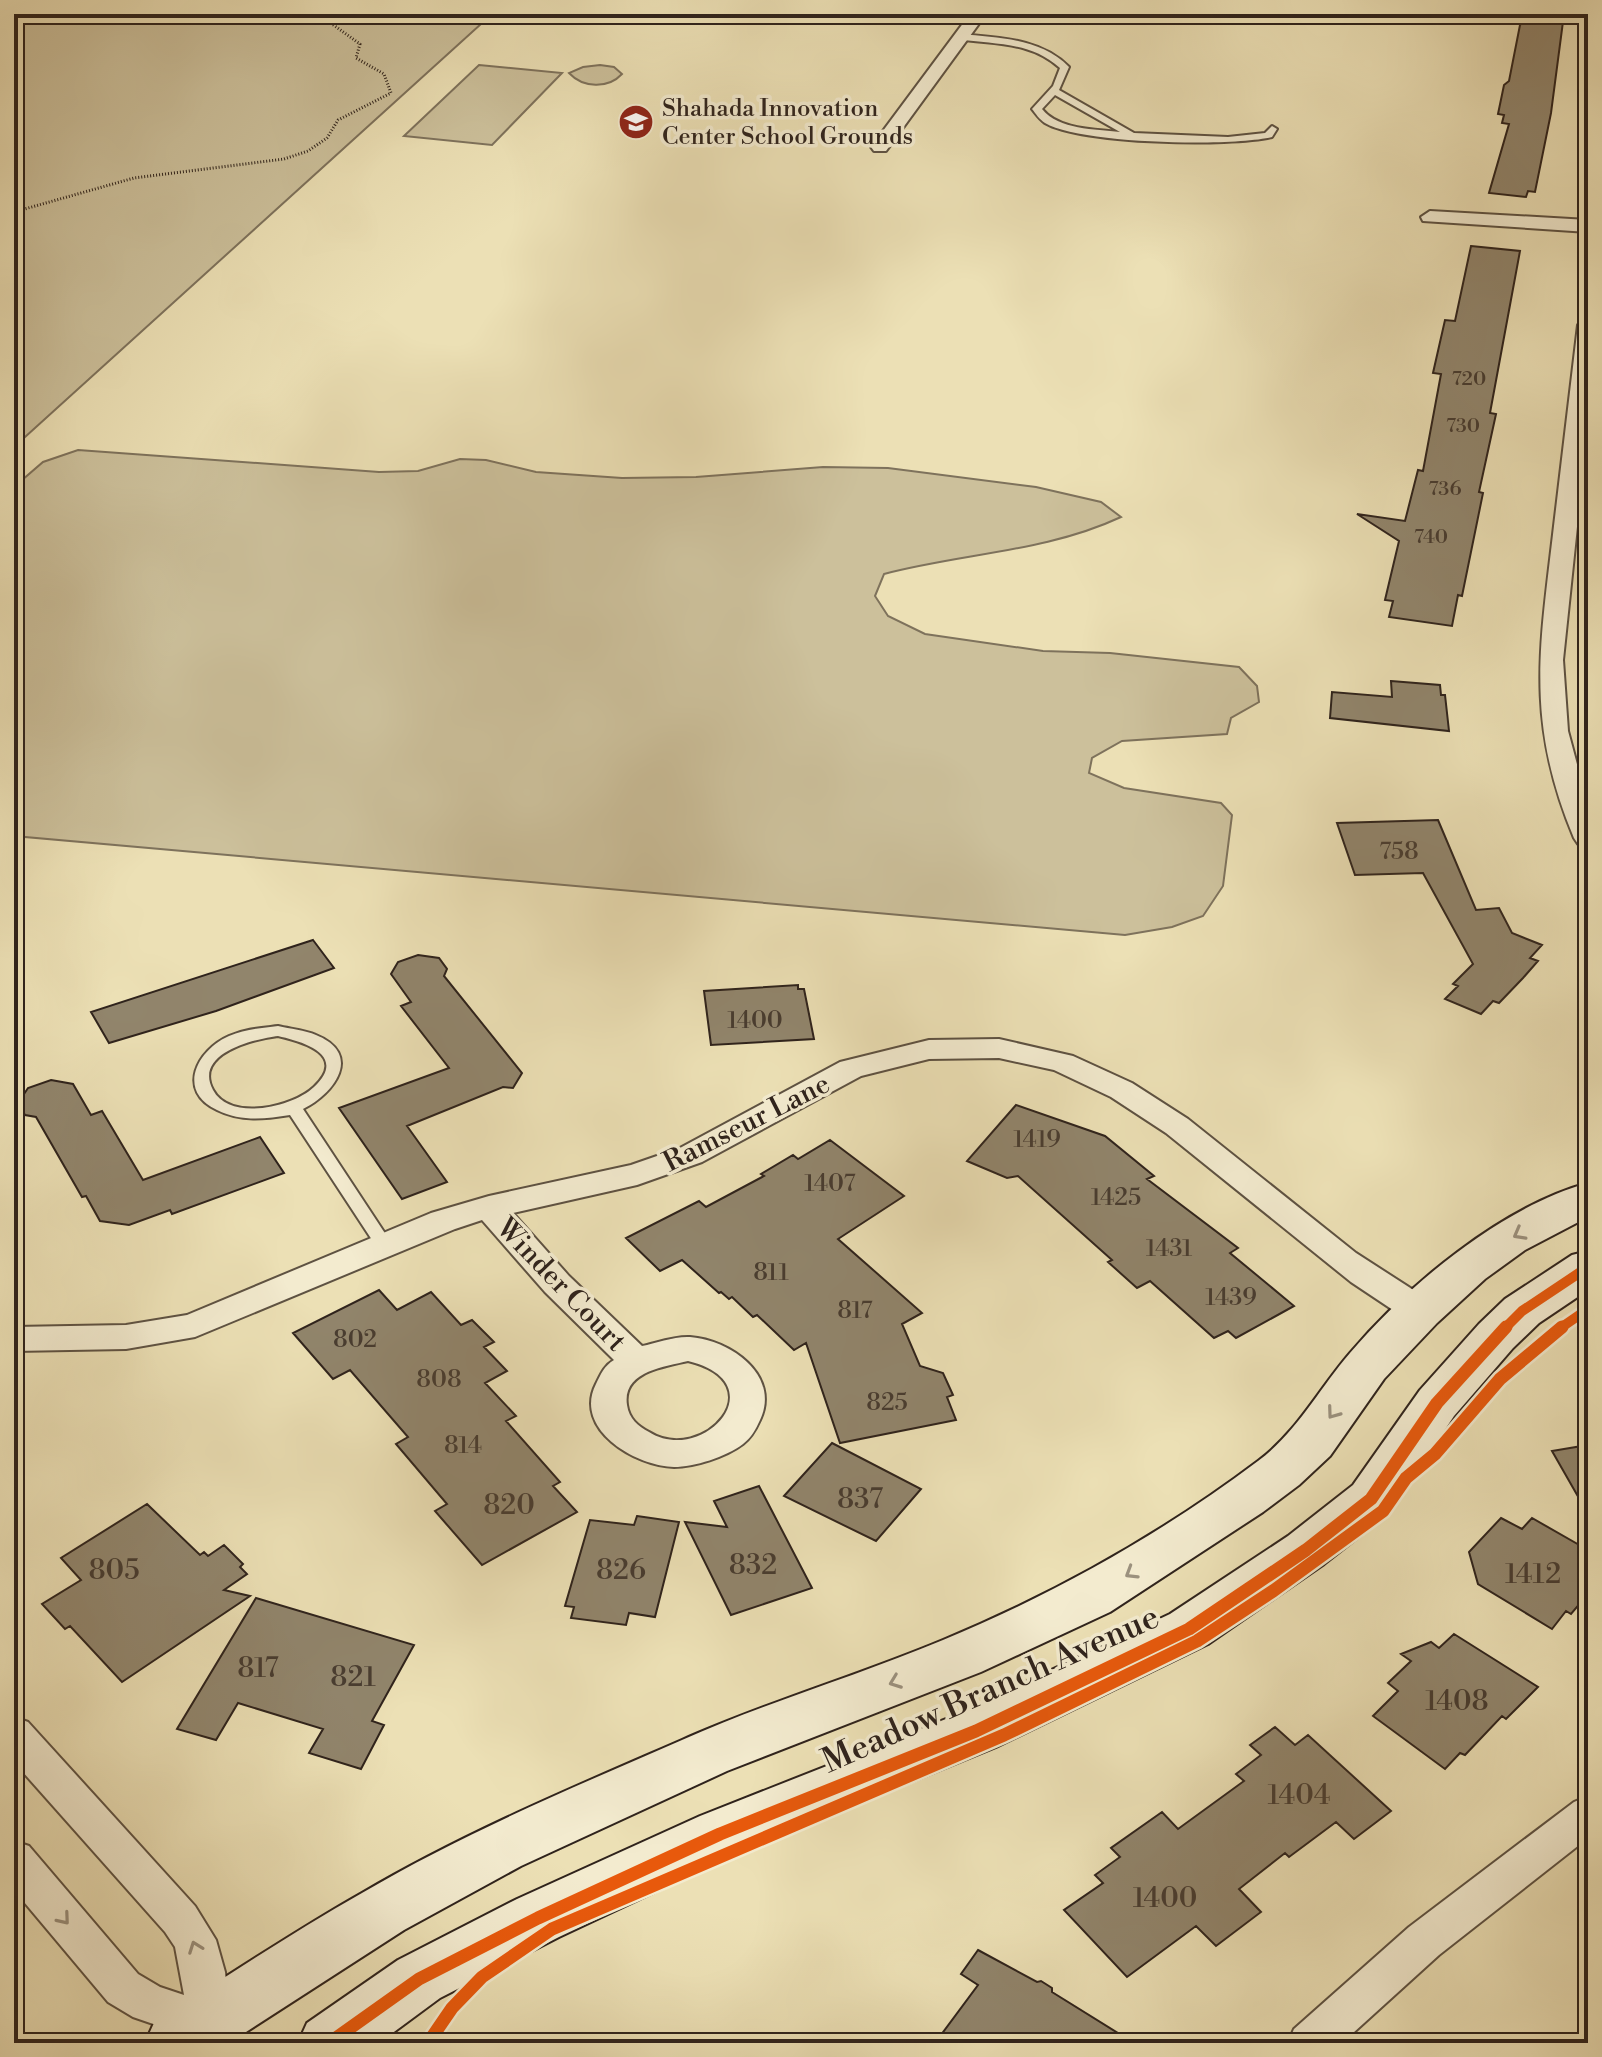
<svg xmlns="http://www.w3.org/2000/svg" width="1602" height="2057" viewBox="0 0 1602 2057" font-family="'Libre Bodoni',serif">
<rect width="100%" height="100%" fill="#ece0b5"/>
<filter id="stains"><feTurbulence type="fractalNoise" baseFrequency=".0025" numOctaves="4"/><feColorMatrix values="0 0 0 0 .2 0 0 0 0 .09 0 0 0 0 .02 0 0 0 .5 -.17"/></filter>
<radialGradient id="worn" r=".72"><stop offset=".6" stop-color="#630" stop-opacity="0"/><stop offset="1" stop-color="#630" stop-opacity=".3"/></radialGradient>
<!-- green -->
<path fill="#ccc09b" stroke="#7e725c" stroke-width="2" d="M14,14H492L14,447Z
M479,65L562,73L492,145L404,136Z
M600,65L614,67L622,74C608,89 583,88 569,73L583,67Z
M78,450L379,472L418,471L460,459L486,460L536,472L622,478L696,477L823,467L888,468L1036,487L1101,502L1121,517C1046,552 964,553 884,574L875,596L888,616L925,634L1043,651L1110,653L1239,667L1257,686L1259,702L1231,718L1227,734L1122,741L1092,758L1089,773L1124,788L1221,803L1232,815L1223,886L1203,916L1172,927L1125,935L14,836V487L43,462Z"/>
<!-- building -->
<path fill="#91856c" stroke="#2f231c" stroke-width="2" d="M1531,14H1564L1551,113L1535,192L1528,191L1526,197L1489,193L1509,124L1502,123L1504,115L1498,114L1504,85L1509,81L1520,25Z
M1471,246L1520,251L1490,413L1496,414L1479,492L1483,493L1462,596L1458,595L1452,626L1389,617L1393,601L1385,600L1399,541L1357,514L1405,521L1418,470L1423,471L1441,374L1433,373L1445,320L1455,321Z
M1391,681L1440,685L1441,695H1445L1449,731L1330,718L1332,692L1392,697Z
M1438,820L1476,910L1499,908L1512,933L1542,945L1530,958L1538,961L1523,978L1499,1003L1493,1001L1481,1014L1445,999L1458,986L1453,984L1473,964L1423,873L1355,875L1337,823Z
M313,940L334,968L216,1011L109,1043L91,1012Z
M418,955L439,958L447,969L444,976L522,1073L513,1088L503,1087L407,1126L447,1182L402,1199L339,1108L449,1068L401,1006L411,1002L391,974L398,962Z
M798,985V989H804L814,1039L711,1045L704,991Z
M51,1080L73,1084L91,1115L102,1111L143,1180L260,1137L284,1173L172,1214L170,1210L129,1225L100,1221L86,1196L82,1197L36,1117L25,1115L18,1103L28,1088Z
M1016,1105L1105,1136L1154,1176L1147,1179L1238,1248L1230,1253L1294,1306L1236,1338L1228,1331L1214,1338L1150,1281L1137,1288L1108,1262L1112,1260L1018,1176L1007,1178L967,1161Z
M830,1140L904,1196L838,1239L922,1313L902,1324L920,1366L943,1373L953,1395L947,1397L956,1420L840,1443L806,1343L794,1350L757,1315L753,1317L732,1297L729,1299L721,1292L719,1293L682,1260L660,1271L626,1238L699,1201L706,1207L764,1176L761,1174L793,1155L798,1159Z
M379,1290L397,1310L431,1292L461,1325L472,1320L494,1342L484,1347L507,1371L485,1383L516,1416L506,1421L560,1482L553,1486L577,1512L482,1565L435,1511L447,1504L396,1444L408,1437L350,1370L333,1379L293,1333Z
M832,1443L921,1489L876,1541L784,1496Z
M1588,1445V1514L1552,1451Z
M759,1486L812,1588L731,1615L685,1522L727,1527L714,1501Z
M147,1504L200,1555L204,1552L208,1556L224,1545L243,1564L240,1567L247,1574L224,1590L250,1596L122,1682L70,1626L65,1629L42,1604L81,1580L61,1558Z
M637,1516L679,1522L655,1617L629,1613L626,1625L571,1618L574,1607L565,1606L590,1520L634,1525Z
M1501,1518L1522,1529L1532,1518L1588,1550V1594L1571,1614L1566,1611L1552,1629L1478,1584L1469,1552Z
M256,1598L414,1645L372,1721L384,1725L361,1769L309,1753L323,1729L238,1703L216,1740L177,1729Z
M1454,1634L1538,1687L1506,1719L1502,1716L1465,1755L1460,1753L1445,1769L1373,1716L1398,1691L1388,1683L1411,1661L1401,1654L1431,1642L1439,1648Z
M1275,1727L1295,1745L1308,1735L1391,1811L1354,1839L1336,1822L1289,1857L1285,1853L1239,1889L1261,1912L1216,1946L1196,1926L1127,1977L1064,1910L1103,1883L1095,1875L1120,1857L1111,1848L1162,1812L1178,1829L1244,1781L1236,1774L1261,1755L1250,1745Z
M978,1950L1037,1982L1041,1981L1052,1988V1992L1134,2043H935L978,1985L961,1974Z"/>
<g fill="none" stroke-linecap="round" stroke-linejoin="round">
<defs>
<path id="lane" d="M961,34C999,38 1041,38 1069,67L1059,90L1134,133L1228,137L1265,133L1272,126L1277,129L1272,137C1231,147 1080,144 1045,123C1039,119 1036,114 1032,109L1053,86L1060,68C1030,41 995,45 958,39L957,37ZM1055,95L1120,132C1095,129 1059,130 1042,109Z
M278,1026C290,1029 305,1030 316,1035C363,1054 335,1093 303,1109L390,1241L393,1245L390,1249H378L290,1115C265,1119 241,1122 217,1110C176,1091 197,1050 229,1036C245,1029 262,1028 278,1026ZM278,1036C304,1042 348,1055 314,1087C293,1107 230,1122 213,1090C193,1053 255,1039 278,1036Z"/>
<path id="street" d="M970,14H986L886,151H874L871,147L874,143Z
M1430,211L1588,220V232L1423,221L1421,217Z
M1588,319V422L1563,660L1568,731L1588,805V846L1578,844L1574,838C1525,721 1540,647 1554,526C1562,459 1570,392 1578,325Z
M999,1039L1073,1056L1132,1083L1188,1119L1356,1253L1432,1302L1437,1311L1432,1320L1420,1323L1408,1320L1351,1282L1166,1133L1111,1097L1054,1070L999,1058L929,1059L861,1076L702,1162L637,1185L513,1213L569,1276L642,1346C656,1343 675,1336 690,1337C730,1340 781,1375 760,1420C756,1429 751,1438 743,1444C726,1457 694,1467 674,1467C635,1466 573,1429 596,1384C601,1374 604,1366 614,1360L545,1292L482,1220L455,1229L195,1337L126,1349L14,1351V1327L126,1325L187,1315L431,1213L489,1196L631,1165L680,1148L840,1062L929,1040ZM688,1361C778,1383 703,1466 649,1432C638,1426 629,1419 627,1405C622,1372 663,1367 688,1361Z
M14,1717L28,1722L195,1906L216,1940L225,1972L230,2016L246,2043H198L194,2038L133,2017L108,2002L14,1890V1841L29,1846L138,1974L160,1987L184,1995L175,1947L165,1932L14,1762Z
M1588,1796V1838L1439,1955L1342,2043H1288L1294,2029L1409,1927L1574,1802Z"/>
<path id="secondary" d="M1588,1183V1217L1525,1250L1485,1279L1437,1323L1384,1379L1330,1456L1299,1485L1263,1512L1110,1612L981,1672L727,1771L521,1866L404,1930L229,2043H145L154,2023C223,1979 291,1933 362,1893C464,1833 574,1787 682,1740C767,1702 857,1676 943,1640C1054,1594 1161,1534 1258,1461C1298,1431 1318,1390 1350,1353C1408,1285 1501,1207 1588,1183Z
M1588,1251V1290L1539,1323L1513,1348L1454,1416L1389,1513L1324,1564L1208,1644L996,1747L740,1852L559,1937L440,1998L379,2043H298L307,2023L398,1960L517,1899L700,1816L956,1715L1170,1614L1288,1536L1353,1485L1420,1390L1479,1324L1505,1299L1572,1255Z"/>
</defs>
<!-- lane casing -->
<use href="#lane" stroke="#5e5242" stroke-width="4"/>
<!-- street casing -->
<use href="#street" stroke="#5e5242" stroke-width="4"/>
<!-- secondary casing -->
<use href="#secondary" stroke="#2f231c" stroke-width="4"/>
<!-- path -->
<path stroke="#2f231c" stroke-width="3" stroke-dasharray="1 2" stroke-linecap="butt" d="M14,212L134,178L284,159L308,151L327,138L338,120L391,93L384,74L356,58L360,44L325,19L332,14"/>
<!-- lane -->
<use href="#lane" fill="#f3ebcf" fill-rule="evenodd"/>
<!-- street -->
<use href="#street" fill="#f3ebcf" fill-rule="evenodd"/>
<!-- secondary -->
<use href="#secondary" fill="#f3ebcf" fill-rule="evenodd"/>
<defs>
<path id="cycleway-far1" d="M1504,1329L1522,1311L1588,1267
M1559,1329L1588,1309"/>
<path id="cycleway" d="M329,2043L419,1979L538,1918L720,1834L976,1731L1189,1629L1306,1550L1371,1499L1437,1403L1506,1327
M428,2043L452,2008L482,1977L552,1929L1004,1735L1197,1641L1273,1591L1383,1511L1406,1478L1435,1454L1500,1379L1562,1327"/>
</defs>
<!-- cycleway-far1 casing -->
<use href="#cycleway-far1" stroke="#f3ebcf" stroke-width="15"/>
<!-- cycleway casing -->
<use href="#cycleway" stroke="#f3ebcf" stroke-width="18"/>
<!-- cycleway-far1 -->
<use href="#cycleway-far1" stroke="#e8590c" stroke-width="10"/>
<!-- cycleway -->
<use href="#cycleway" stroke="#e8590c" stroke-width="13"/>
</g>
<!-- one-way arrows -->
<defs><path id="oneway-chevron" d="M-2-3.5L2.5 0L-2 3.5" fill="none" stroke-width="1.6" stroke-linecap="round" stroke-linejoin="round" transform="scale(2)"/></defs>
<g stroke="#9b917e">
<use href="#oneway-chevron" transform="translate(1519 1234) rotate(151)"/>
<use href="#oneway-chevron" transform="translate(1333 1413) rotate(126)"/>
<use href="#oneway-chevron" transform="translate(1131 1573) rotate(148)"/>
<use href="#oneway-chevron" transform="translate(895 1682) rotate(159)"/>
<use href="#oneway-chevron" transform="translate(64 1919) rotate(50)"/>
<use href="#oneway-chevron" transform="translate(195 1947) rotate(-110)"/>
</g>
<!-- icons -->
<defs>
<symbol id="school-disc" viewBox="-11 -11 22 22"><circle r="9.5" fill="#8f2418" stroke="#f3ebcf"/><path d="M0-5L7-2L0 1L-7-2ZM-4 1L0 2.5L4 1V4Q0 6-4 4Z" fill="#fff"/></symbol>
</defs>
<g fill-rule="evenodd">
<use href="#school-disc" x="616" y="102" width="40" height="40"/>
</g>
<g text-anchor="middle" stroke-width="7" stroke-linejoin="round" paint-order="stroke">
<!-- far-number labels -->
<g font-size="20" fill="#483c30">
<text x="1469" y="385">720</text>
<text x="1463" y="432">730</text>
<text x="1445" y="495">736</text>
<text x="1431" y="543">740</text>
</g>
<!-- far-poi labels -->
<g font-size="24" fill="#2f231c" stroke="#f3ebcf" text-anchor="start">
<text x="662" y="116">Shahada Innovation<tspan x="662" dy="28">Center School Grounds</tspan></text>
</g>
<!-- number labels -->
<g font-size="24" fill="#483c30">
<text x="1399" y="859">758</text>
<text x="755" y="1028">1400</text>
<text x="1037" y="1147">1419</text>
<text x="830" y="1191">1407</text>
<text x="1116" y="1205">1425</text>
<text x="1169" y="1256">1431</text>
<text x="771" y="1280">811</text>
<text x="1231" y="1305">1439</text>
<text x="855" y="1318">817</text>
<text x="355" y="1347">802</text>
<text x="439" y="1387">808</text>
<text x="887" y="1410">825</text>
<text x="463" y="1453">814</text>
</g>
<!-- street labels -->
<g font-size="28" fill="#2f231c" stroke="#f3ebcf">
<text transform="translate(746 1122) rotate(-27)" y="10">Ramseur Lane</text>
<text transform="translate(562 1284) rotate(46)" y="10">Winder Court</text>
</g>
<!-- near-number labels -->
<g font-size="28" fill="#483c30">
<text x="860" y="1508">837</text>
<text x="509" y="1514">820</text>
<text x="753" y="1574">832</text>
<text x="114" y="1579">805</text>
<text x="621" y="1579">826</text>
<text x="1533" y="1583">1412</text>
<text x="258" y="1677">817</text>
<text x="353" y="1686">821</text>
<text x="1457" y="1710">1408</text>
<text x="1299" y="1804">1404</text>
<text x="1165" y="1907">1400</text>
</g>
<!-- near-street labels -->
<g font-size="34" fill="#2f231c" stroke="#f3ebcf">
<text transform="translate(990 1688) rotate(-24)" y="12">Meadow Branch Avenue</text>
</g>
</g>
<!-- margin -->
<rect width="1602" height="2057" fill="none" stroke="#ece0b5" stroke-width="48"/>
<rect x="16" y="16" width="1570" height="2025" fill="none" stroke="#2f231c" stroke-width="4"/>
<rect x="24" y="24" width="1554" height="2009" fill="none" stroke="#2f231c" stroke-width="2"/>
<rect width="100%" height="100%" filter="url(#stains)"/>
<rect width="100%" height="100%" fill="url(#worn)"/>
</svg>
